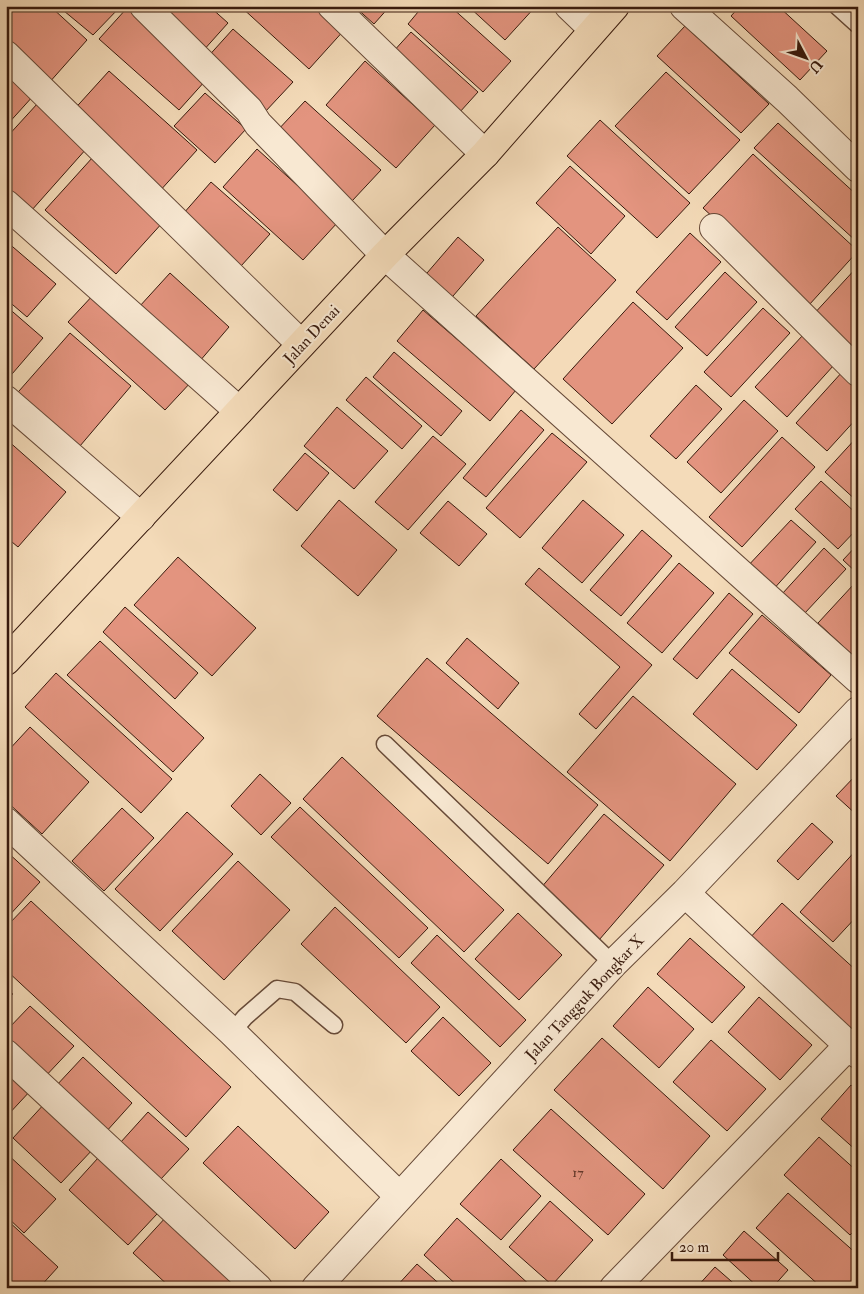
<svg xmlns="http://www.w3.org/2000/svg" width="864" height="1294" viewBox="0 0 864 1294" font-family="'IM FELL Double Pica',serif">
<rect width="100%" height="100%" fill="#f4dbb9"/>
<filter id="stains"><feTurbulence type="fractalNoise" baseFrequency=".004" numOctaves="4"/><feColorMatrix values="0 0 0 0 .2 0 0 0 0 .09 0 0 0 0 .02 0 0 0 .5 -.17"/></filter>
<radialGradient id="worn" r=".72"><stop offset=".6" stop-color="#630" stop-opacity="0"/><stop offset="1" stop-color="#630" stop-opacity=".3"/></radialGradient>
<!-- building -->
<path fill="#e3947f" stroke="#381a0d" d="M6,6H50L87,40L48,84L6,43Z
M58,6H121L93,35Z
M169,6H209L228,23L202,52L161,15Z
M240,6H321L346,28L309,69Z
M354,6H390L374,24Z
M423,6H450L511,61L483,92L408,24Z
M468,6H536L505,40Z
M740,6H778L827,51L800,80L731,16Z
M127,8L206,80L179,110L99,39Z
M685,26L769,104L741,133L657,56Z
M233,29L293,82L264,113L205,60Z
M411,32L478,92L459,113L392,53Z
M365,61L435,125L396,168L326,105Z
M6,70L34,95L6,126Z
M109,71L197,150L158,193L70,114Z
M666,72L740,140L689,194L615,126Z
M205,93L246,129L215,163L174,126Z
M305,101L381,170L352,201L276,132Z
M38,103L87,148L31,211L6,188V138Z
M600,120L690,203L657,238L567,156Z
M778,123L858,196V239L856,241L754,148Z
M257,149L338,222L303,260L223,187Z
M753,154L858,251L809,305L703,208Z
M93,157L164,221L116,274L45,210Z
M570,166L625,216L591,254L536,203Z
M211,182L270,234L241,266L183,214Z
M558,227L616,280L534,369L476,316Z
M690,233L721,262L667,320L636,292Z
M458,237L484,260L447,303L421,280Z
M6,241L56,284L27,317L6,299Z
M858,266V358L812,316Z
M725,272L757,302L707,356L675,327Z
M170,273L229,327L199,362L139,307Z
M95,293L192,381L165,410L68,322Z
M633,302L683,348L612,424L563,379Z
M6,306L43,338L6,381Z
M763,308L790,333L731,397L704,372Z
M423,310L516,390L490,421L397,341Z
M70,333L131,386L74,453L12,399Z
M803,335L834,365L787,417L755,387Z
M394,352L462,411L441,436L373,377Z
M843,371L858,385V417L827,451L796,423Z
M366,377L422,426L402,449L346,400Z
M696,385L722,409L676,459L650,436Z
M744,400L778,431L721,493L687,462Z
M337,407L388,451L354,489L304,446Z
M521,410L544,430L486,497L463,478Z
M552,433L587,462L520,538L486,508Z
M433,436L466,464L408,530L375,502Z
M858,436V502L825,472Z
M782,437L815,467L742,547L709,517Z
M6,439L66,492L18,547L6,537Z
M305,453L329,473L297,511L273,490Z
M821,481L858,515V528L838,549L795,509Z
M339,500L397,550L358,596L301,546Z
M583,500L624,535L582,583L542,548Z
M448,501L487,534L459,566L420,533Z
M791,520L816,542L771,592L745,569Z
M642,530L672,556L621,616L590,590Z
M858,544V574L843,560Z
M824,548L846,569L804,614L782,594Z
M178,557L256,628L212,676L134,605Z
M679,563L714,593L662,653L627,623Z
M539,568L652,665L596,729L579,714L620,667L525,584Z
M854,584L858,588V660L818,623Z
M729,593L753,614L697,679L673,659Z
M125,607L198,673L175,699L103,632Z
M762,615L831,675L799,713L729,653Z
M467,638L519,683L498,709L446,663Z
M100,641L204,738L173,772L67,675Z
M427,658L598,805L548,864L377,716Z
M732,669L797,725L757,770L693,714Z
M56,673L172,779L141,813L25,707Z
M633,696L736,784L670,861L567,772Z
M30,727L89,782L42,834L6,801V753Z
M342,757L504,910L464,952L303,799Z
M858,773V816L836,796Z
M260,774L291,803L261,835L231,806Z
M300,807L428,928L399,958L271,837Z
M122,808L154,838L104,891L72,861Z
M187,812L233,854L160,931L115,889Z
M604,814L664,865L599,940L540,889Z
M812,823L833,842L798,880L777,861Z
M858,848V915L833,942L800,912Z
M6,851L40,882L6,919Z
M238,861L290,910L224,980L172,931Z
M31,901L231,1087L186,1137L6,970V927Z
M782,903L858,972V1040L748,940Z
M335,907L440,1007L406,1043L301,944Z
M518,913L562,955L519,1000L475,959Z
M437,935L526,1020L500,1047L411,963Z
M690,938L745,987L712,1023L657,974Z
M6,987L13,994L6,1001Z
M648,987L694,1029L659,1068L613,1026Z
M759,997L812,1045L780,1080L728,1032Z
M30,1006L74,1046L42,1080L6,1047V1031Z
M443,1017L491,1063L459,1096L411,1051Z
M602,1038L710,1136L663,1189L554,1090Z
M711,1040L766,1089L727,1131L673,1082Z
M83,1057L132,1103L105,1133L55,1087Z
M6,1065L32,1089L6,1117Z
M851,1085L858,1091V1152L821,1119Z
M46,1102L95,1147L61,1183L13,1138Z
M551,1109L645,1194L608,1235L513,1150Z
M148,1112L189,1149L160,1180L120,1143Z
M238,1126L329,1212L295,1249L203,1163Z
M819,1137L858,1172V1227L850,1235L784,1175Z
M6,1153L56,1199L24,1233L6,1216Z
M98,1158L157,1214L128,1245L69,1190Z
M501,1159L541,1196L501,1240L460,1204Z
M788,1193L858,1255V1277L848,1288H822L756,1228Z
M550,1201L593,1240L552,1285L509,1247Z
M167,1216L244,1288H171L133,1253Z
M457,1218L533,1288H460L424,1255Z
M6,1219L58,1267L39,1288H13L6,1281Z
M744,1231L788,1270L772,1288H759L723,1255Z
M417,1264L444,1288H395Z
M715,1267L739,1288H696Z"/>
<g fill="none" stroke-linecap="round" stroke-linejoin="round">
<defs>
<path id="service" d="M837,6L858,25
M385,744L613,964
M232,1032L245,1017L277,989L295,992L334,1025"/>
<path id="minor" d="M144,6L249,110L258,124L385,255L858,679
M332,6L485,154
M569,6L593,29
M684,6L787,99L858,168
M6,55L301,344
M6,204L239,411
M714,228L858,372
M6,400L141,517
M6,822L232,1032L399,1196
M685,893L858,1054
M6,1054L258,1288
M316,1288L613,964L685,893L858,711
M614,1288L848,1046"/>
<path id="primary" d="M6,661L385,255L485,154L615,6"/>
</defs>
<!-- service casing -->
<use href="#service" stroke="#674a38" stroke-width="19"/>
<!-- minor casing -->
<use href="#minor" stroke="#674a38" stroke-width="30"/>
<!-- primary casing -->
<use href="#primary" stroke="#381a0d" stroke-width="30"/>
<!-- service -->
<use href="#service" stroke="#f8e8d2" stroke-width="16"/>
<!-- minor -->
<use href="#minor" stroke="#f8e8d2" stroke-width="28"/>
<!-- primary -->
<use href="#primary" stroke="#f4dbb9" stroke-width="28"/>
</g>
<g text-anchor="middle" stroke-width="4" stroke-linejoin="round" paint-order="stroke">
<!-- number labels -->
<g font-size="14" fill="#63382a">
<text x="578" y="1177">17</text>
</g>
<!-- street labels -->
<g font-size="16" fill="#381a0d" stroke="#f8e8d2">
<text transform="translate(311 334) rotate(-47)" y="6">Jalan Denai</text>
<text transform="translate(584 997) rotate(-47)" y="6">Jalan Tangguk Bongkar X</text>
</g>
</g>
<!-- margin -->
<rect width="864" height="1294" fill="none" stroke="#f4dbb9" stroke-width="25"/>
<rect x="8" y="8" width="849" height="1279" fill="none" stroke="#381a0d" stroke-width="2.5"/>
<rect x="12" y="12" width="839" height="1269" fill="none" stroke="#381a0d"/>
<!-- north arrow -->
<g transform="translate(806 58) rotate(131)" stroke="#f8e8d2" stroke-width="4" paint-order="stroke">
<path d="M0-4L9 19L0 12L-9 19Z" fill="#381a0d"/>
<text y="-8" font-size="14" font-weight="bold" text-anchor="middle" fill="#381a0d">U</text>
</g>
<!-- scale -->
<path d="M672 1252v8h106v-8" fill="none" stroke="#381a0d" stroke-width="2.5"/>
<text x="679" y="1252" font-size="15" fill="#381a0d" stroke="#f8e8d2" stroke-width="4" paint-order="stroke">20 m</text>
<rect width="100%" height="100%" filter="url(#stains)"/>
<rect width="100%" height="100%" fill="url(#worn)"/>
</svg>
